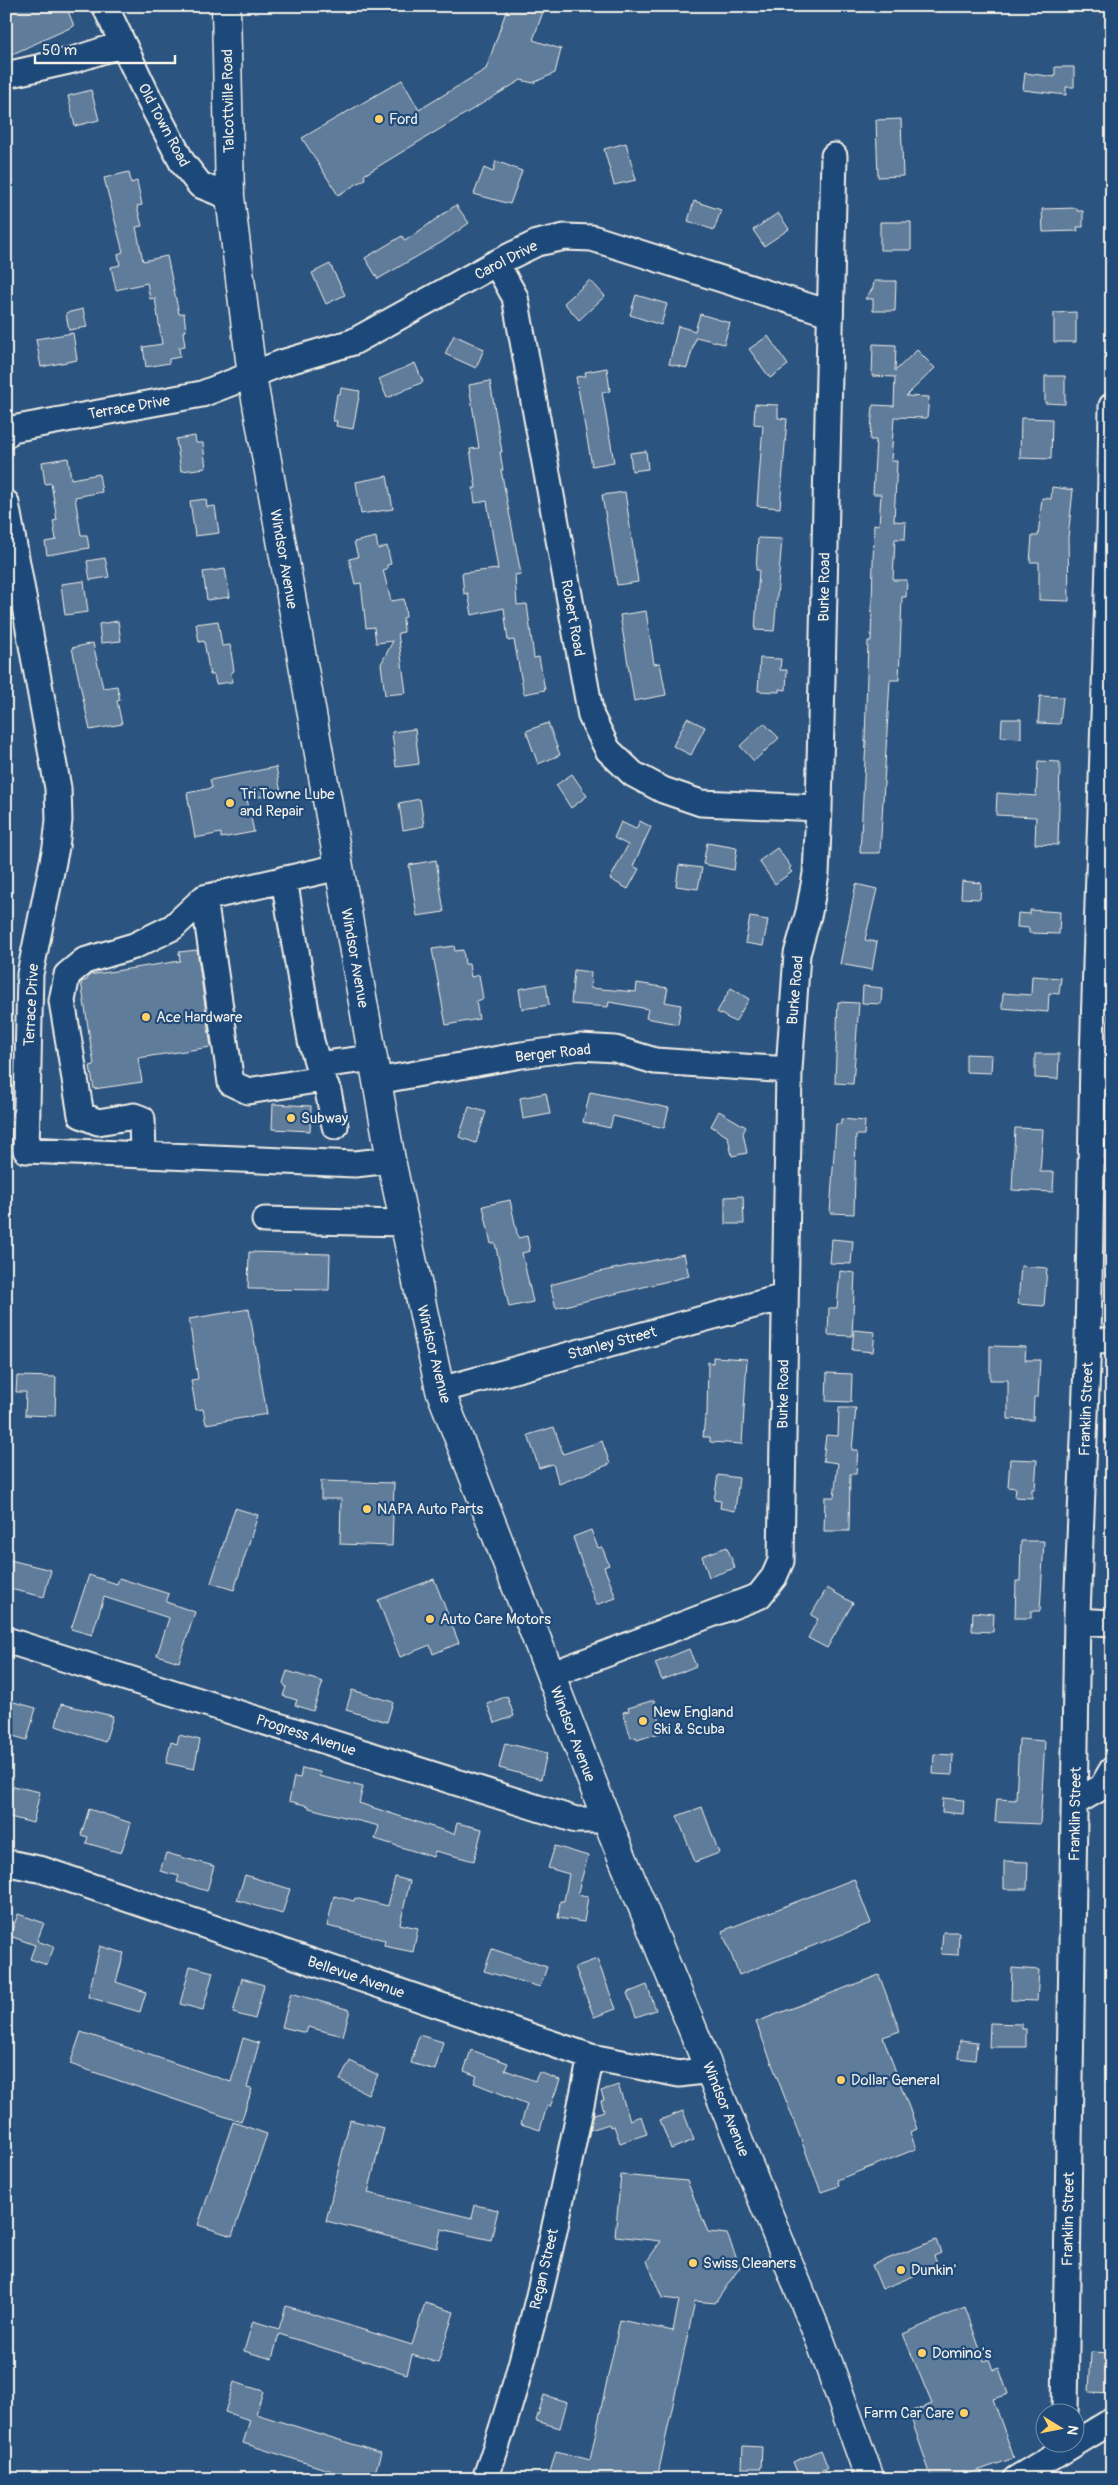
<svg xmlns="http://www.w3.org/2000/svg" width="1118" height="2485" viewBox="0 0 1118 2485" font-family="Pangolin,sans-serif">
<rect width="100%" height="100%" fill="#2c5481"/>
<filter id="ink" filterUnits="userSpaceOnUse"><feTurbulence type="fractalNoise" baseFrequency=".02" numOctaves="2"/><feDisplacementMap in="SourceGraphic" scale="10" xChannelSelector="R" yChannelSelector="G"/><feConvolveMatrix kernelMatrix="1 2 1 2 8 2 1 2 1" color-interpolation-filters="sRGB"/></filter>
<g filter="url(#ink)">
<!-- building -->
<path fill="#5e7b9a" stroke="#f4f1e8" d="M6,6H66L74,26L6,57Z
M508,6H545L533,40L561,49L555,73L533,83L521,80L364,175L365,179L338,195L302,138L402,80L419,110L486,69Z
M1055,67H1074V87H1066V95L1023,90L1025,73L1055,77Z
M91,90L99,120L75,126L68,96Z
M901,119L903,176L878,177L876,120Z
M626,143L636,180L614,185L604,149Z
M496,161L522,171L510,204L474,194L484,168L493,172Z
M129,172L131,183L137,181L142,205L137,206L142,226L136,227L143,261L167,256L179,314L184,313L186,331L183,332L185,346L179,347L180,357L169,359V363L146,367L143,347L162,344L155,298L150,299L147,283L116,290L111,267L120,265L118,254L123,252L104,178Z
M694,201L721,210L714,230L688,221Z
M456,205L469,223L442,242L378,279L365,258L402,236L405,241Z
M1077,208V211H1083V227H1077L1078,231L1043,232L1042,209Z
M778,213L789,229L764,246L753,230Z
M880,222H911V250H880Z
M330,264L345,295L326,304L312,273Z
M590,280L605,296L579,320L564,303Z
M874,281H896L895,311H873V299H865L873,288Z
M636,295L667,304L661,325L630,315Z
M83,309L87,327L69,330L66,313Z
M1076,312V342H1054V313Z
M700,314L730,323L724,344L696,337L687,368L669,364L678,326L695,331Z
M73,333L77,360L41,367L36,339Z
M454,335L484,349L476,368L445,354Z
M768,336L788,365L770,378L749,349Z
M873,344L896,345L895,371L917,350L935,368L906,396L929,397L927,418L894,417L891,461H897L894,521L906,522L905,539H895L893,580H907L906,597H902L899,680H890L880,853H860L866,741H865L868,641H871L874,524L879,525L881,494H873L876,440H870L873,405L894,406L895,377L872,376Z
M415,363L423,382L387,398L379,379Z
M607,368L610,391L602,392L614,462L592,466L576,377L586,376L585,372Z
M1045,376H1065V404L1045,403Z
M490,381L502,452H500L503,470H501L521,574L515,575L517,605L527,604L534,658L539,657L545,690L524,694L514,640L508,641L504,608L472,615L468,593L464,594L462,573L498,569L487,501L475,503L473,488H476L470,449L479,448L469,385Z
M341,388L360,391L353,429L336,426L337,421H333L337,394H340Z
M755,404L778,405V418L787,419L780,508L757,506L763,425L754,424Z
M1021,418L1052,419L1051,459L1020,458Z
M195,436L196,443H203L206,468L181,471L176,439Z
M646,451L648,469L632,471L630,453Z
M68,458L71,479L99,474L102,492L75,497L81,535H87L89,548L47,555L45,542L56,540L53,521L57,520L51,483L45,484L42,462Z
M387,476L393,509L361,514L356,482Z
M1052,487L1073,490L1068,538L1069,601L1039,600V562H1030L1032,536H1038L1042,498L1051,499Z
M625,492L638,582L617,585L602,495Z
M206,499L207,507L215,506L219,533L195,536L190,501Z
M376,537L378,549L387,546L391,564L387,565V569L383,570L391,601L404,599L406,617L403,618L404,632L398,633L406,693L385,695L381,664L393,641L376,643L374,627L366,628L361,583L355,584L349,559L358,557L354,542Z
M758,538L782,539L774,631L755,630L759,570H756Z
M105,558L109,577L90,580L87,561Z
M225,569L230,597L207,600L203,572Z
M84,581L88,612L65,615L61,584Z
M646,611L654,664L660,663L666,695L634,701L620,615Z
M118,621L121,641L101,643L99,624Z
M218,621L222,646L230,645L234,671L231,672L232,682L216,684L214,675H210L204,641L199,642L196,624Z
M93,643L103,688L117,686L120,700L117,701L122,724L90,730L72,648Z
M760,658L781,659L780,670H787L786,690L779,689V692L758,691Z
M1040,696L1063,697L1060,724L1038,723Z
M687,718L705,727L691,755L673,746Z
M1002,719H1021V738L1001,737Z
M548,723L560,755L538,764L526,731Z
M764,723L779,738L754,761L740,746Z
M415,729L419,764L396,767L392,732Z
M1038,761L1060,762L1058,845L1035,844L1036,817L996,815L997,793L1036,796Z
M276,767L281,793L247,799L254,832L221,838V833L195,838L187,793L212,788L210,780Z
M572,774L587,796L571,808L556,785Z
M420,799L424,826L403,830L399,803Z
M640,821L651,827L633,866L639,869L628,889L610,879L628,845L614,838L621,822L636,829Z
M707,843L737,848L734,870L703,864Z
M777,848L791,867L789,869L792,872L775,884L759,861Z
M436,860L444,912L417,916L409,865Z
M679,865L702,868L698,889L676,886Z
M962,881L981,883L980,899L961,898Z
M856,884L877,889L865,940L877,942L872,970L840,964Z
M1030,910L1060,912L1059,934L1029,933V928L1017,927L1018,913L1030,914Z
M750,917L768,920L763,946L745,943Z
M454,946L455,951L463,950L465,964H469L471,977L479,975L483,999L476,1001L479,1019L446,1025L432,949Z
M197,950L211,1047L138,1058L142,1082L94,1089L90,1066L94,1065L81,982L87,980L89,975L180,961L179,952Z
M574,970L591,972L590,988L636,992L637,983L668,988L665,1002L681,1005L678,1024L646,1018L648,1009L609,1002L608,1007L571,1004Z
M1032,976L1061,978L1059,994L1049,993L1048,1012L1002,1008L1003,993L1031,995Z
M546,984L549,1005L522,1009L519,989Z
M863,986L882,988L881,1004L862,1003Z
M731,988L749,999L735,1022L717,1012Z
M838,1002L859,1003L853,1084L835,1083Z
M966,1054L992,1055L991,1073L966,1072Z
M1035,1054H1059L1058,1079L1035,1078Z
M590,1092L669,1108L664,1128L613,1116L610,1128L583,1122Z
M546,1093L550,1114L523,1119L520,1098Z
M273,1104L311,1106L310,1131L272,1129Z
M469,1107L486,1112L476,1143L459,1137Z
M719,1111L746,1127L743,1133L747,1153L732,1156L728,1137L711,1126Z
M841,1119L865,1121L864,1135H856L854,1214L830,1213L836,1124H841Z
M1015,1128L1043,1129L1040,1172H1054L1053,1192L1012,1190Z
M743,1196L744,1224H725V1197Z
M510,1200L518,1238L527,1236L530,1251L522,1253L533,1302L509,1307L495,1243L491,1244L483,1206Z
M832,1239L853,1241L851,1264L830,1263Z
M249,1252L330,1254L329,1290L248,1289Z
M684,1254L689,1276L556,1308L550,1285L599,1272Z
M1021,1266L1047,1268L1044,1306L1018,1304Z
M840,1271L855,1273L852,1336L828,1335L829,1308H837Z
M249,1309L267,1414L206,1424L203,1409L196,1410L191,1380L198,1379L189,1319Z
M854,1330L875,1332L873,1352L852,1350Z
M990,1346L1026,1347L1025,1360H1040L1038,1397H1034L1033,1420L1008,1419V1380H990Z
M713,1357L747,1359L742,1444L710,1442V1437H703L705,1416H707L708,1362L713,1363Z
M827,1373L852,1374L851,1402L826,1401Z
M17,1376L56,1377L55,1416L25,1415L26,1392H16Z
M839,1408H856L852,1450H858L856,1474H850L849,1531H824L825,1497H834L838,1463L823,1461L826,1435L838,1436Z
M554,1427L563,1454L602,1441L610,1464L559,1484L553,1464L539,1468L528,1435Z
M1010,1459L1037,1460L1035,1489H1032V1498L1015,1497L1016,1488L1008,1487Z
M718,1475L739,1478L735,1511L720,1508L721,1501L714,1500Z
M321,1481L394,1483L392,1546L340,1544L341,1499H321Z
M235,1508L258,1515L234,1590L211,1583Z
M591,1530L598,1548L602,1547L609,1565L604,1567L616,1598L596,1605L573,1537Z
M1021,1541H1044L1040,1611H1031V1618H1015L1016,1581H1020Z
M727,1547L735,1568L709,1577L702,1556Z
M10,1560L51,1570L44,1597L6,1588Z
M89,1575L117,1584L119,1578L169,1594L166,1602L195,1612L179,1662L157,1655L169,1618L104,1597L92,1635L71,1629Z
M434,1579L459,1643L433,1654L430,1645L400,1657L378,1600Z
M827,1588L853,1603L827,1648L808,1638L818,1619L811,1615Z
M973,1612L994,1614L993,1632L972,1631Z
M689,1649L696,1666L662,1680L655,1663Z
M287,1671L323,1682L313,1711L295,1705L297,1700L283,1696L286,1687L283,1683Z
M352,1690L393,1702L387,1722L346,1710Z
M507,1696L514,1716L495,1723L487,1704Z
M6,1700L36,1708L27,1740L6,1734Z
M654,1700L663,1732L637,1740L636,1737L631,1738L623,1712L629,1711L628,1708Z
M61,1704L113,1716L105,1742L56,1726Z
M179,1735L200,1740L194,1769L166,1763L171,1742L177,1744Z
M1019,1739L1045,1741L1040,1824L995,1822L997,1799L1016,1800Z
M505,1743L547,1753L541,1779L499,1768Z
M934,1754L953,1755L952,1775L933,1774Z
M302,1768L320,1772L319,1776L363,1787L359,1803L454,1834L457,1823L482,1829L474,1861L435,1851L433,1857L375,1839L379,1826L309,1808V1806L289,1801L294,1777L300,1778Z
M13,1786L40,1792L33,1823L6,1816Z
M943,1798L964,1800L963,1814L942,1812Z
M702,1807L719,1853L695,1862L677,1816Z
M89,1809L131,1823L121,1853L86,1843L88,1837L81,1835Z
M555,1846L588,1856L577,1895L588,1897L584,1922L558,1918L560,1901H564L569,1874L548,1868Z
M166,1853L214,1866L207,1891L177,1882L179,1876L160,1871Z
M1004,1861L1028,1862L1027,1889H1004Z
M245,1875L290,1889L282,1914L237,1900Z
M395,1877L410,1881L400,1924L418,1928L413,1952L384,1946L385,1940L327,1926L334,1896L354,1901L355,1898L388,1906Z
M854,1879L871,1923L739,1975L722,1931Z
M18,1914L44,1923L37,1941L54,1947L47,1965L30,1959L35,1945L10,1936Z
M943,1932H959L958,1955L941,1954Z
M100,1946L124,1953L116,1982L146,1992L140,2012L88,1997Z
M492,1949L547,1967L540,1987L484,1971Z
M597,1959L616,2009L594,2017L575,1967Z
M190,1966L213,1972L203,2010L180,2004Z
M1012,1968L1039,1970L1037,2001L1011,2000Z
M879,1975L900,2031L883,2037L917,2129L910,2132L916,2149L837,2180L839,2186L821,2192L756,2022Z
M242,1978L264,1985L255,2019L233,2013Z
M647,1985L656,2010L636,2017L627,1993Z
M291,1993L350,2010L343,2036L308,2027L306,2033L282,2027Z
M990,2023L1022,2024V2029H1026V2047H989Z
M81,2032L231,2082L243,2038L259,2043L247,2088L252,2089L241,2122L70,2064Z
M419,2035L443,2042L435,2070L411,2063Z
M960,2040L977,2042L975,2060L958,2058Z
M471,2050L508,2063L505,2070L535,2081L539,2072L560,2080L550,2107L547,2106L540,2130L521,2124L527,2104L474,2083L477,2076L464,2071Z
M350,2061L378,2075L368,2094L340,2080Z
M618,2085L630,2120L641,2116L647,2134L620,2143L614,2126L610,2127L609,2124L590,2130L594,2114L604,2111L601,2101L604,2100L601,2091Z
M683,2111L694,2140L671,2149L660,2120Z
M350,2120L384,2128L368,2193L472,2218L475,2205L498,2210L491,2240L441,2229L437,2248L326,2221Z
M233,2122L267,2134L232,2236L198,2225Z
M621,2175L687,2181L708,2232L727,2234L740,2267L715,2303L695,2301L657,2479H548L556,2451L590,2460L620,2320L673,2331L679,2300L662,2298L647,2261L661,2241L615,2236Z
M936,2240L941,2253L934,2256L938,2266L882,2289L872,2265Z
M425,2303L454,2312L438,2363L412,2355L407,2374L279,2334L272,2359L244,2351L253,2321L279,2329L286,2306L412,2345Z
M965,2307L984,2361L989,2359L993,2370L999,2368L1008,2394L993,2399L1014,2458L954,2479H932L909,2412L932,2404L903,2334Z
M1091,2352L1112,2353V2394L1089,2393Z
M234,2382L263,2391L256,2414L381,2453L373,2479H357L243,2443L250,2420L225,2412Z
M544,2395L567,2402L560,2428L536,2421Z
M743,2446L762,2447L761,2468H742Z
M821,2450L828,2468L822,2470L826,2479H800L793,2462Z"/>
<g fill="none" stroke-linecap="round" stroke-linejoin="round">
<defs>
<path id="minor" d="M105,6L148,97L182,162L200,185L230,197
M6,75L73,60L123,44
M496,263L515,297L591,716L608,750L633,774L663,790L701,803L819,808
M6,435L12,429L202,394L282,363L353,342L496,263L537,243L565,237L592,238L829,313
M6,503L58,788L59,820L56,847L30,974L26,1150L355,1164L391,1160
M284,879L311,1041L318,1065L373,1058
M204,898L231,1083L248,1091L322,1079L318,1065
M322,1079L328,1091L335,1126
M377,1081L521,1055L580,1047L615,1049L655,1061L789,1070
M143,1155L142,1119L134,1116L98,1122L81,1115L62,1001L67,975L84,961L134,946L173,927L204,898L339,867
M265,1220L404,1223
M1088,1340L1112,1341
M440,1390L784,1297
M1077,1621L1112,1623
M6,1640L576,1820H607
M550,1675L759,1596L774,1577L781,1561L789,1070L797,954L809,912L816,874L819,808L834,156
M1076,1802L1102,1787L1112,1770
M6,1865L14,1864L43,1870L591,2057L679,2074L710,2070
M1065,2412L1077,1614L1088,1340L1093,1058L1110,532L1112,406
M485,2479C534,2343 561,2198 591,2057
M1016,2479L1112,2421"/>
<path id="major" d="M226,6L230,197L252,376L391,1160L440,1390L607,1820L820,2340L870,2479"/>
</defs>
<!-- minor casing -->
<use href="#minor" stroke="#f4f1e8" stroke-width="29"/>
<!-- major casing -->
<use href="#major" stroke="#f4f1e8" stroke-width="31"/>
<!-- minor -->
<use href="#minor" stroke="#1f4a7a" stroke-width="25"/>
<!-- major -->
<use href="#major" stroke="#1f4a7a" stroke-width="28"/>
</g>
</g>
<!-- markers -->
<g fill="#ffd166" stroke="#1f4a7a" stroke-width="2">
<circle cx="379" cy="119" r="5"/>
<circle cx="230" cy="803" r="5"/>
<circle cx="146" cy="1017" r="5"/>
<circle cx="291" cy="1118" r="5"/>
<circle cx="367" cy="1509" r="5"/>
<circle cx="430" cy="1619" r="5"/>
<circle cx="643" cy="1721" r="5"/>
<circle cx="841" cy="2080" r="5"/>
<circle cx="693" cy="2263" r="5"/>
<circle cx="901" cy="2270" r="5"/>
<circle cx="922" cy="2353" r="5"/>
<circle cx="964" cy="2413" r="5"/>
</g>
<g text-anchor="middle" stroke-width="4.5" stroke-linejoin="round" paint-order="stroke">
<!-- street labels -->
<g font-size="15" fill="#f4f1e8" stroke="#1f4a7a">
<text transform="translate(228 101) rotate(-91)" y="5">Talcottville Road</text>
<text transform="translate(164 125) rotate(62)" y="5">Old Town Road</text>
<text transform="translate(506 260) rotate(-27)" y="5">Carol Drive</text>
<text transform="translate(129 407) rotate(-10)" y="5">Terrace Drive</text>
<text transform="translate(284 559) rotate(80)" y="5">Windsor Avenue</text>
<text transform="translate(824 587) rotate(-89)" y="5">Burke Road</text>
<text transform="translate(573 618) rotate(80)" y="5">Robert Road</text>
<text transform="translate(355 958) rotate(80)" y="5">Windsor Avenue</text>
<text transform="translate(795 990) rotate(-85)" y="5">Burke Road</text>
<text transform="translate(31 1005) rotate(-87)" y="5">Terrace Drive</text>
<text transform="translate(553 1053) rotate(-6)" y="5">Berger Road</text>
<text transform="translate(612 1343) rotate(-15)" y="5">Stanley Street</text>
<text transform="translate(434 1354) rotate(76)" y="5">Windsor Avenue</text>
<text transform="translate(783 1394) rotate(-89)" y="5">Burke Road</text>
<text transform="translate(1086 1409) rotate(-88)" y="5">Franklin Street</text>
<text transform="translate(573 1734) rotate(69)" y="5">Windsor Avenue</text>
<text transform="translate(306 1735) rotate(18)" y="5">Progress Avenue</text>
<text transform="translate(1075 1814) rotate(-89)" y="5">Franklin Street</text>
<text transform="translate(356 1977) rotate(19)" y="5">Bellevue Avenue</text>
<text transform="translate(726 2109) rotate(68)" y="5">Windsor Avenue</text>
<text transform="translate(1068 2219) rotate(-89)" y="5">Franklin Street</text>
<text transform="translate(544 2269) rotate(-77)" y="5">Regan Street</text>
</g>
<!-- poi labels -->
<g font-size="15" fill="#f4f1e8" stroke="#1f4a7a" text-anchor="start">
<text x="389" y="124">Ford</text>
<text x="240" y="799">Tri Towne Lube<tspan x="240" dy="17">and Repair</tspan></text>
<text x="156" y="1022">Ace Hardware</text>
<text x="301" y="1123">Subway</text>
<text x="377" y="1514">NAPA Auto Parts</text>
<text x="440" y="1624">Auto Care Motors</text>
<text x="653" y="1717">New England<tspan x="653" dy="17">Ski &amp; Scuba</tspan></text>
<text x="851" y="2085">Dollar General</text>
<text x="703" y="2268">Swiss Cleaners</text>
<text x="911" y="2275">Dunkin'</text>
<text x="932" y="2358">Domino's</text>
<text x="954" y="2418" text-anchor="end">Farm Car Care</text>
</g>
</g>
<!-- margin -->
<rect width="1118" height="2485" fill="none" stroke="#1f4a7a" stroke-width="25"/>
<rect x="12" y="12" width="1093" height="2460" fill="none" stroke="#f4f1e8" stroke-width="2" filter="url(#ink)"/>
<!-- north arrow -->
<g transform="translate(1060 2428) rotate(100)"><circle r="24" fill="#1f4a7a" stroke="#748da6"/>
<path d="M0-4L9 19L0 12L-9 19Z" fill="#ffd166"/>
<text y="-8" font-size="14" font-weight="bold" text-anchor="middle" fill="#f4f1e8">N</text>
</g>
<!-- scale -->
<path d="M35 55v8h140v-8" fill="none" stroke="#f4f1e8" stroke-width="2.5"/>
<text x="42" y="55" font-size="15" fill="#f4f1e8" stroke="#1f4a7a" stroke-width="4" paint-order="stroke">50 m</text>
</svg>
